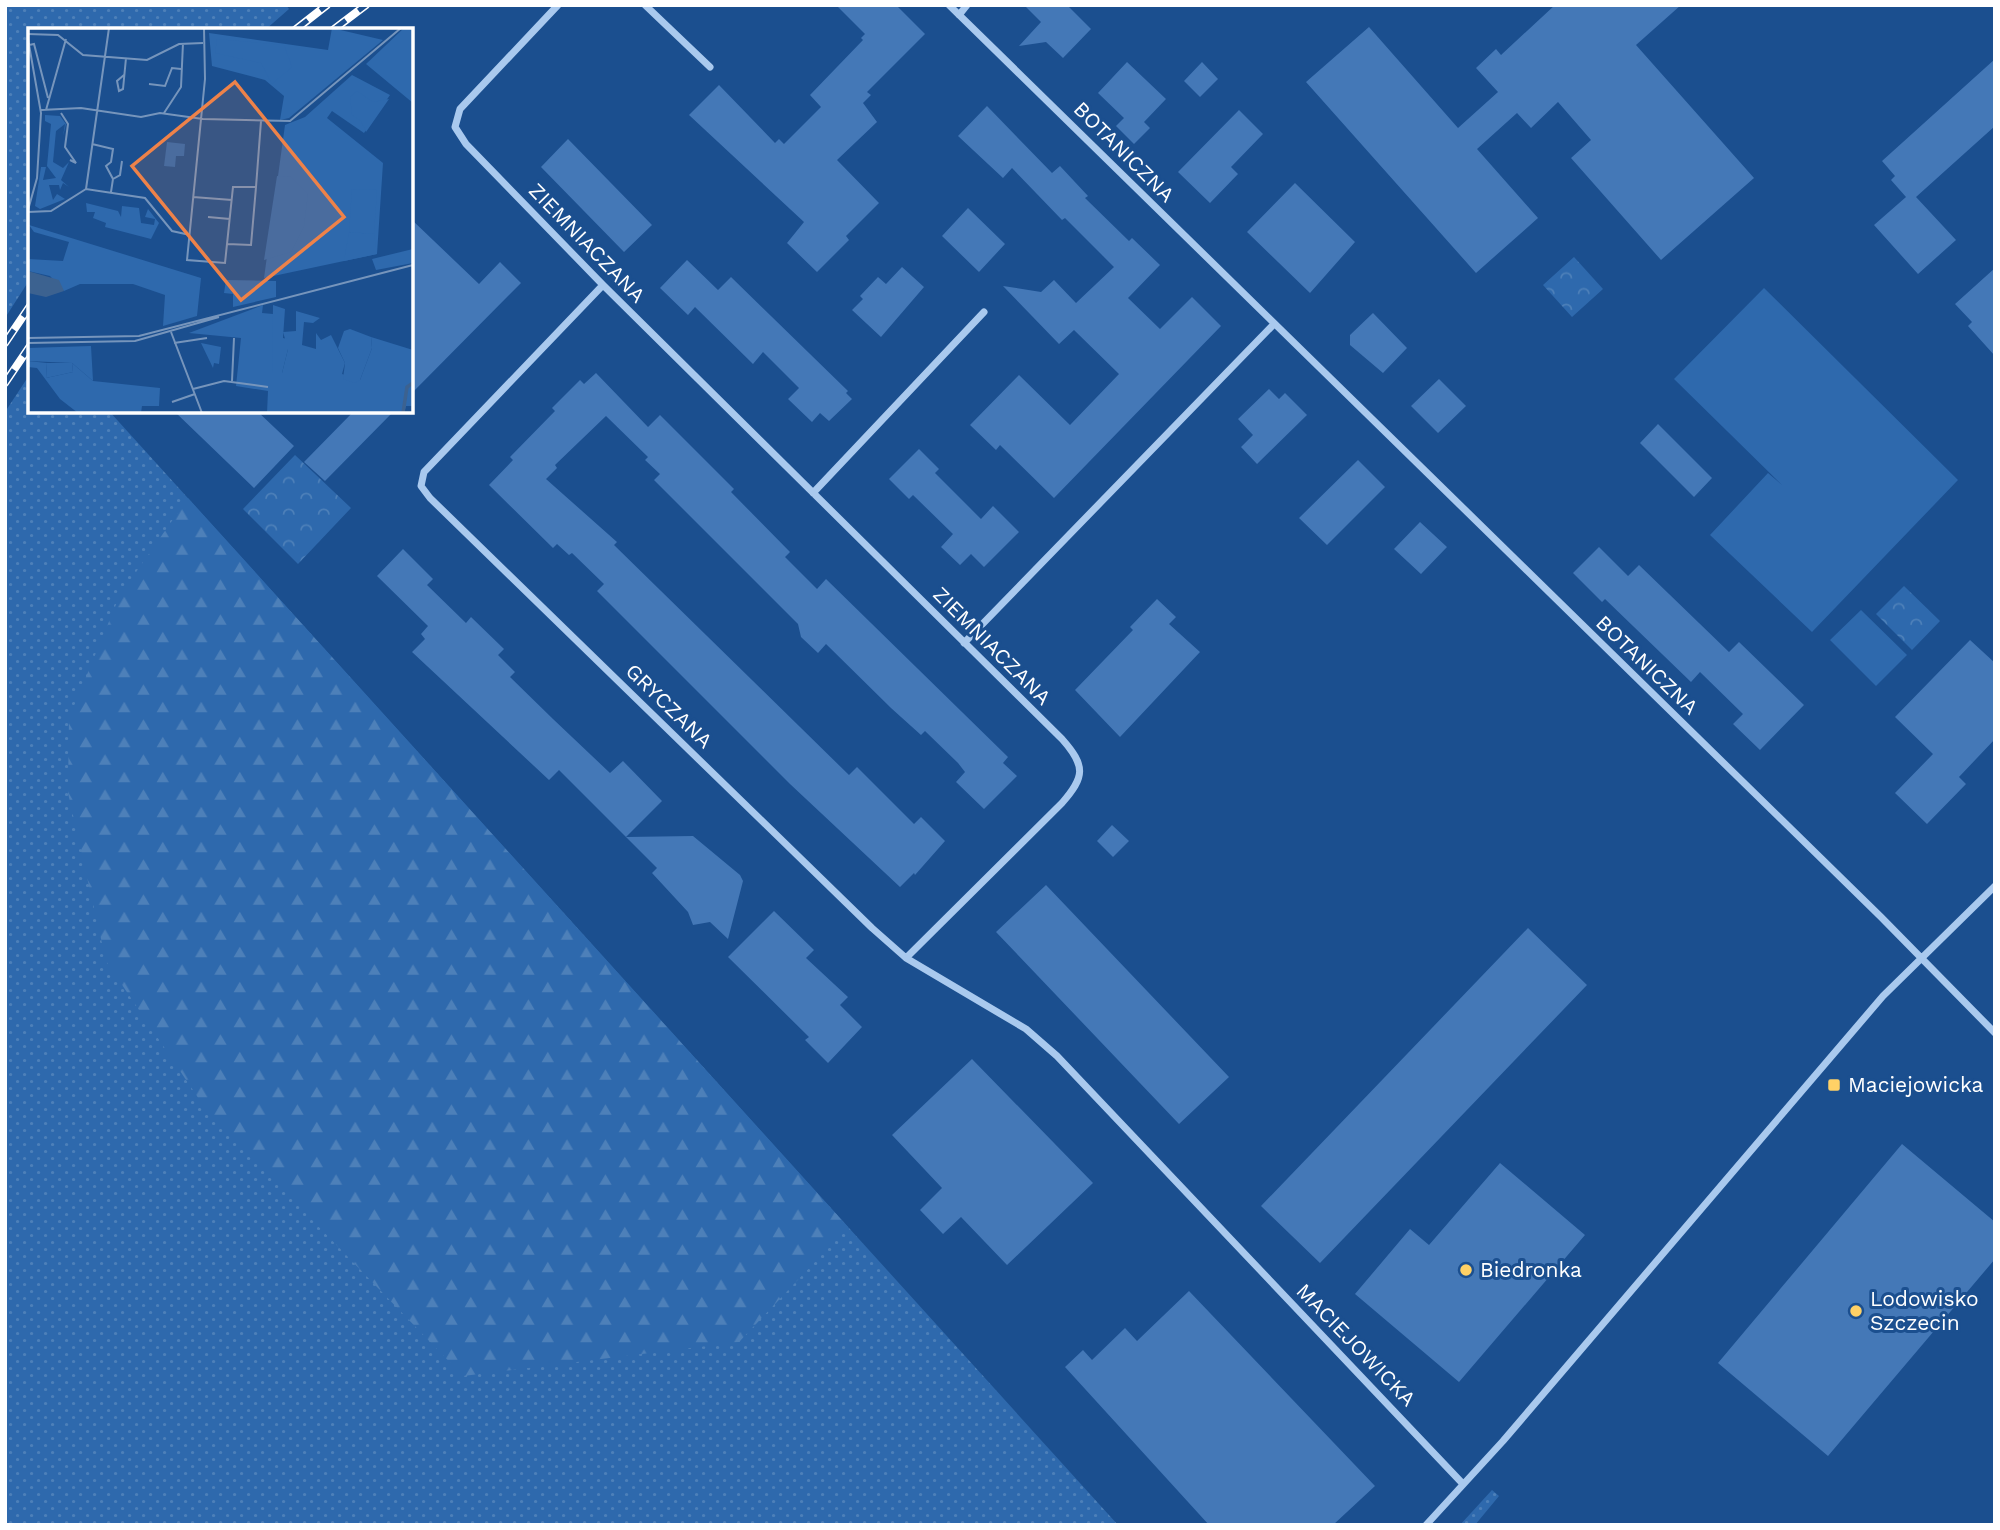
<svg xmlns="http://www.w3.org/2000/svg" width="2000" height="1530" viewBox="0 0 2000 1530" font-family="'Work Sans',sans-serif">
<defs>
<pattern id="grass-dots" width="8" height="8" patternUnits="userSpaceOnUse" patternTransform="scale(1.75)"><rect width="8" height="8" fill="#2e69ad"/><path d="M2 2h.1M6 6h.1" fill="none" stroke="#4d80b9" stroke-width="1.8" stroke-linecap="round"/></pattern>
<pattern id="forest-firs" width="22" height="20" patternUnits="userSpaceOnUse" patternTransform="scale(1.75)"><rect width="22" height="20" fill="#2e69ad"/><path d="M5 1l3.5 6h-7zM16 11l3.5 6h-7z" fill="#4d80b9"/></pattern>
<pattern id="park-crowns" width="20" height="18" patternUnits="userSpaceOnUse" patternTransform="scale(1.75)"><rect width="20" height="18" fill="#2e69ad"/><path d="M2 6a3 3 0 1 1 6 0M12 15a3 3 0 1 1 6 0" fill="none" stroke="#4d80b9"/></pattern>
</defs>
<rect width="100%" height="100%" fill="#1b4f8f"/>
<!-- grass -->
<path fill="url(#grass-dots)" d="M5,5H286L289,9L265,30H30V279L5,318Z
M30,374V411H109L1118,1525H5V412Z
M1492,1490L1499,1496L1475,1525H1460Z"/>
<!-- forest -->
<path fill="url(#forest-firs)" d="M188,498L848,1227L739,1342L463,1376L207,1111L106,961L68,793L69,718L120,595Z"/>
<!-- park -->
<path fill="url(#park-crowns)" d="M1574,257L1603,289L1572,317L1543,285Z
M295,455L351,508L298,564L243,509Z
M1904,586L1940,621L1912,650L1876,614Z"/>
<!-- pitch -->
<path fill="#2e69ad" d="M1764,288L1958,480L1812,632L1710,535L1768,473L1782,485L1674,379Z
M1861,610L1907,655L1876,686L1830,640Z"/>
<!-- building -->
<path fill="#4478b7" d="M836,5H896L925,34L867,92L871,95L863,103L877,122L837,160L879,203L846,236L849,240L817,272L787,243L804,222L689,115L719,85L775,143L779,139L784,144L821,107L810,95L863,40L861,38L865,34Z
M1024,5H1067L1091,29L1063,58L1046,42L1019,46L1041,22Z
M1555,5H1681L1636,45L1754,178L1661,260L1571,158L1591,140L1558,102L1531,128L1517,113L1477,149L1538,218L1476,273L1306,82L1369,27L1458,128L1498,92L1476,68L1496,49L1501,55Z
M1995,59V126L1916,197L1956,240L1918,274L1874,225L1906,197L1891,180L1895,176L1882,161Z
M1127,62L1166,99L1144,122L1150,128L1134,144L1116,126L1124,118L1098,93Z
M1202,62L1218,79L1200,97L1184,81Z
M987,106L1052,173L1060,166L1088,196L1085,198L1129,241L1132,238L1160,265L1128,298L1160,329L1192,297L1221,326L1054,498L1000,445L996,450L970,425L1019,375L1070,425L1119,374L1074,330L1059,344L1003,286L1041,292L1054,280L1076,303L1114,267L1065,218L1062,220L1012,168L1003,178L958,136Z
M1239,110L1263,134L1231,167L1238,174L1210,203L1178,172Z
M568,139L652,225L624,252L541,167Z
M1295,183L1355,242L1310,293L1247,232Z
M968,208L1005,244L979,272L942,236Z
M411,219L479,284L500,262L521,283L411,394Z
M687,260L718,290L731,277L848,391L846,393L852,399L829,421L820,413L812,422L788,399L799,388L763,352L753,364L695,307L688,315L660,288Z
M902,267L924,287L881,337L852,310L863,299L860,296L878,277L886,284Z
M1995,268V356L1968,326L1972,322L1955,304Z
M1373,313L1407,348L1383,373L1350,345V335Z
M596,373L648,427L660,415L734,489L731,492L790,552L785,557L817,589L826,579L1008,757L1003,763L1017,776L984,809L956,782L965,772L958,763L925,731L921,735L891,708L826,644L818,653L801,637L798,624L654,480L660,474L645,460L648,457L606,416L555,465L557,468L546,479L617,542L614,545L849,775L857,767L914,824L921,817L945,841L915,875L914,873L900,887L790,784L597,591L604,584L572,553L569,555L557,544L553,548L489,485L513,460L510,457L555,411L552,408L580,380L584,384Z
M1439,379L1466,406L1438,433L1411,406Z
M1269,389L1279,399L1285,393L1307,415L1257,464L1241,447L1253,435L1238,419Z
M174,411H257L294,446L254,488Z
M354,411H394L325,481L304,462Z
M1658,424L1712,478L1694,497L1640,443Z
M919,449L939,469L935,473L981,519L993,506L1019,532L984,567L971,554L960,565L941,547L953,534L913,495L909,499L889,479Z
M1358,460L1385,487L1327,545L1299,518Z
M1420,522L1447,547L1421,574L1394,549Z
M1599,547L1628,576L1639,565L1729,652L1739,642L1804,705L1760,750L1733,724L1743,714L1700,672L1691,682L1605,599L1602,602L1573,573Z
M403,549L433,579L427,585L466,623L471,617L504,649L498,655L515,672L510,677L553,719L610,773L623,761L662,801L626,837L693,836L740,875L743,881L728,939L710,922L693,925L688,912L652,873L657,868L559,770L549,780L412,652L425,639L421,634L428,626L377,576Z
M1157,599L1176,617L1169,624L1200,652L1120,737L1075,690L1133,630L1130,627Z
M1970,640L1995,663V739L1959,777L1966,784L1927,824L1895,793L1933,754L1895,717Z
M1112,825L1129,841L1113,857L1097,841Z
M1046,885L1229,1077L1179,1124L996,932Z
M774,911L814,950L806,958L848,997L840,1005L862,1027L828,1063L805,1040L809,1037L728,957Z
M1528,928L1587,985L1320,1263L1261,1206Z
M972,1059L1093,1183L1007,1265L961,1217L943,1234L920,1210L942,1188L892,1135Z
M1902,1144L1995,1222V1259L1828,1456L1718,1363Z
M1500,1163L1585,1235L1459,1382L1355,1294L1410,1229L1429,1245Z
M1189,1291L1375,1486L1333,1525H1209L1065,1367L1083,1350L1092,1360L1125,1328L1137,1341Z"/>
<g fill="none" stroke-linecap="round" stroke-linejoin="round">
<!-- street -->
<path stroke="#a9c9ee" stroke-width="7" d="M558,5L460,109L455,127L466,144L603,285L1062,739C1086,766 1085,777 1062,803L906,958L872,928L430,498L421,486L424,472L603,285
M645,5L710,67
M949,5L1881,917L1995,1033
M959,15L967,5
M813,493L984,312
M964,643L1274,324
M906,958L1026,1029L1057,1056L1463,1484
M1426,1525L1503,1441L1883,996L1995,886"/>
<defs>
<path id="rail" d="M295,30L327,5
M333,30L366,5
M5,343L30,306
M5,383L30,346"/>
</defs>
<!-- rail casing -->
<use href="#rail" stroke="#fff" stroke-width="8"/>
<!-- rail -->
<use href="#rail" stroke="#1b4f8f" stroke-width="5" stroke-dasharray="16" stroke-linecap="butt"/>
</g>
<!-- markers -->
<g fill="#ffd166" stroke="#1b4f8f" stroke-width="2.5">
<rect x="1827" y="1078" width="14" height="14" rx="3.5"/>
<circle cx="1466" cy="1270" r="7"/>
<circle cx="1856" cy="1311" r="7"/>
</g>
<g text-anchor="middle" stroke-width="6" stroke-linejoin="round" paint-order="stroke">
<!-- street labels -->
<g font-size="21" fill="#fff" stroke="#1b4f8f">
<text transform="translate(1124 152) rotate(45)" y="7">BOTANICZNA</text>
<text transform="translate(587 243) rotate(46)" y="7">ZIEMNIACZANA</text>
<text transform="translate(992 646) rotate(45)" y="7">ZIEMNIACZANA</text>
<text transform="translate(1647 665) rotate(44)" y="7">BOTANICZNA</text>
<text transform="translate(669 706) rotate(44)" y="7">GRYCZANA</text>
<text transform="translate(1356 1345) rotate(46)" y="7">MACIEJOWICKA</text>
</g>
<!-- poi labels -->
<g font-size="21" fill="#fff" stroke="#1b4f8f" text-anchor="start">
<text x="1848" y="1092">Maciejowicka</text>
<text x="1480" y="1277">Biedronka</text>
<text x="1870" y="1306">Lodowisko<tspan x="1870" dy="24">Szczecin</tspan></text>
</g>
</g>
<!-- overview -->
<g transform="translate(28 28)">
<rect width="385" height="385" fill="#1b4f8f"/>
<path d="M304,0L355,12L261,90L252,92L256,68L237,52L184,38L181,5L300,22ZM324,47L362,67L336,105L304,83L299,90L355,135L349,226L236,250L257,97L277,89ZM17,87L32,88L38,96L35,108L37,96L28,103L25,134L35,140L41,134L33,152L41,159L35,155L32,162L31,157H21L25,172L29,166L37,171L12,181L7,178L13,139H18L15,152L28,150L19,138L23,96L17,93ZM58,175L90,183L93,189L94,178L111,180L113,195L126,197L127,191L117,189L120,181L131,195L123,211L77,199L78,195L65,190L67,184H59ZM1,197L173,250L169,288L135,298L137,267L105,256H52L36,263L22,248L0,243V231L35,233L41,214L6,204ZM385,221V235L348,242L344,231ZM198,252L248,253V269L205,279V266L196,265ZM235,277L234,285L245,286V345H254L260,321L255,304L268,303V283L292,290L285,295L276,294L274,317L288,321V305L293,312L303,307L317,335L314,346L332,352L344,320L343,309L385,322V378H378L376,385H239L240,363L208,358L213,310L161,305ZM63,318L65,353L44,335L0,333V320Z" fill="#2e69ad"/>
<path d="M376,0H385V75L338,36ZM329,63L345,74L361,71L338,104L333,93L324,87L322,69ZM249,148L263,149L280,166L276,198L263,224L236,232ZM321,204L346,206L349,226L316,233ZM245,277L257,281L255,310L260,311V321L254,345H244ZM322,301L343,309L344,320L332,352L327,355L315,351L317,335L310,320L316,303ZM0,333L19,335L18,350L45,344L44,335L65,353L132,360L131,378H114L113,385H50L32,371L9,340L0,339Z" fill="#2e69ad"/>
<path d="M19,335H44L45,344L18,350Z" fill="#2e69ad"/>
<path d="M189,11L256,17L264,39L244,56L233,35L187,25ZM173,315L193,319L191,336L186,335L185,340Z" fill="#2e69ad"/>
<path d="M139,114L157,116L156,128H148L147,139L136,138ZM324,161L349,162L346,206L321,204Z" fill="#2e69ad"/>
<path d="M0,243L31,252L36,263L18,269L0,265Z" fill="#3c6290"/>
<path fill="none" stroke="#3c6290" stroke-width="3.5" d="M375,385L379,359L385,355"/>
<path fill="none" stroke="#7695bc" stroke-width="2" d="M176,0L177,51L159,232L197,235L205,159H228L223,217L199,216M0,6L30,7L55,27L119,32L151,16L175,15M0,11L13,85L9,150L0,182M1,17L6,16L20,70M96,47L89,53L91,63L95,61L98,30M121,56L137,58L144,40L153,41M13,82L53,80L113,89L132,85L175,91L262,93L373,0M18,82L38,11M33,85L40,96L37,119L48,135L42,132M136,85L153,59L155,15M64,116L85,121L83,134L78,138L85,151L83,164M85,151L92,147L94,133M228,159L233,93M58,161L81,0M165,169L204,172M0,184L23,183L58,161L117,170L144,203L162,207M180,189L202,191M143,304L174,385M0,310L111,308L385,237M0,315L107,313L191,289M146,315L179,310M204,353L206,310M165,361L196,353L240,359M144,374L167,366"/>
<path fill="#ee8249" fill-opacity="0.15" stroke="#ee8249" stroke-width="3.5" d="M207,54L316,189L213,272L104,138Z"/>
<rect width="385" height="385" fill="none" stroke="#fff" stroke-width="3.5"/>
</g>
<!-- border -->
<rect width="2000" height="1530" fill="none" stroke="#ffffff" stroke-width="14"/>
</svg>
